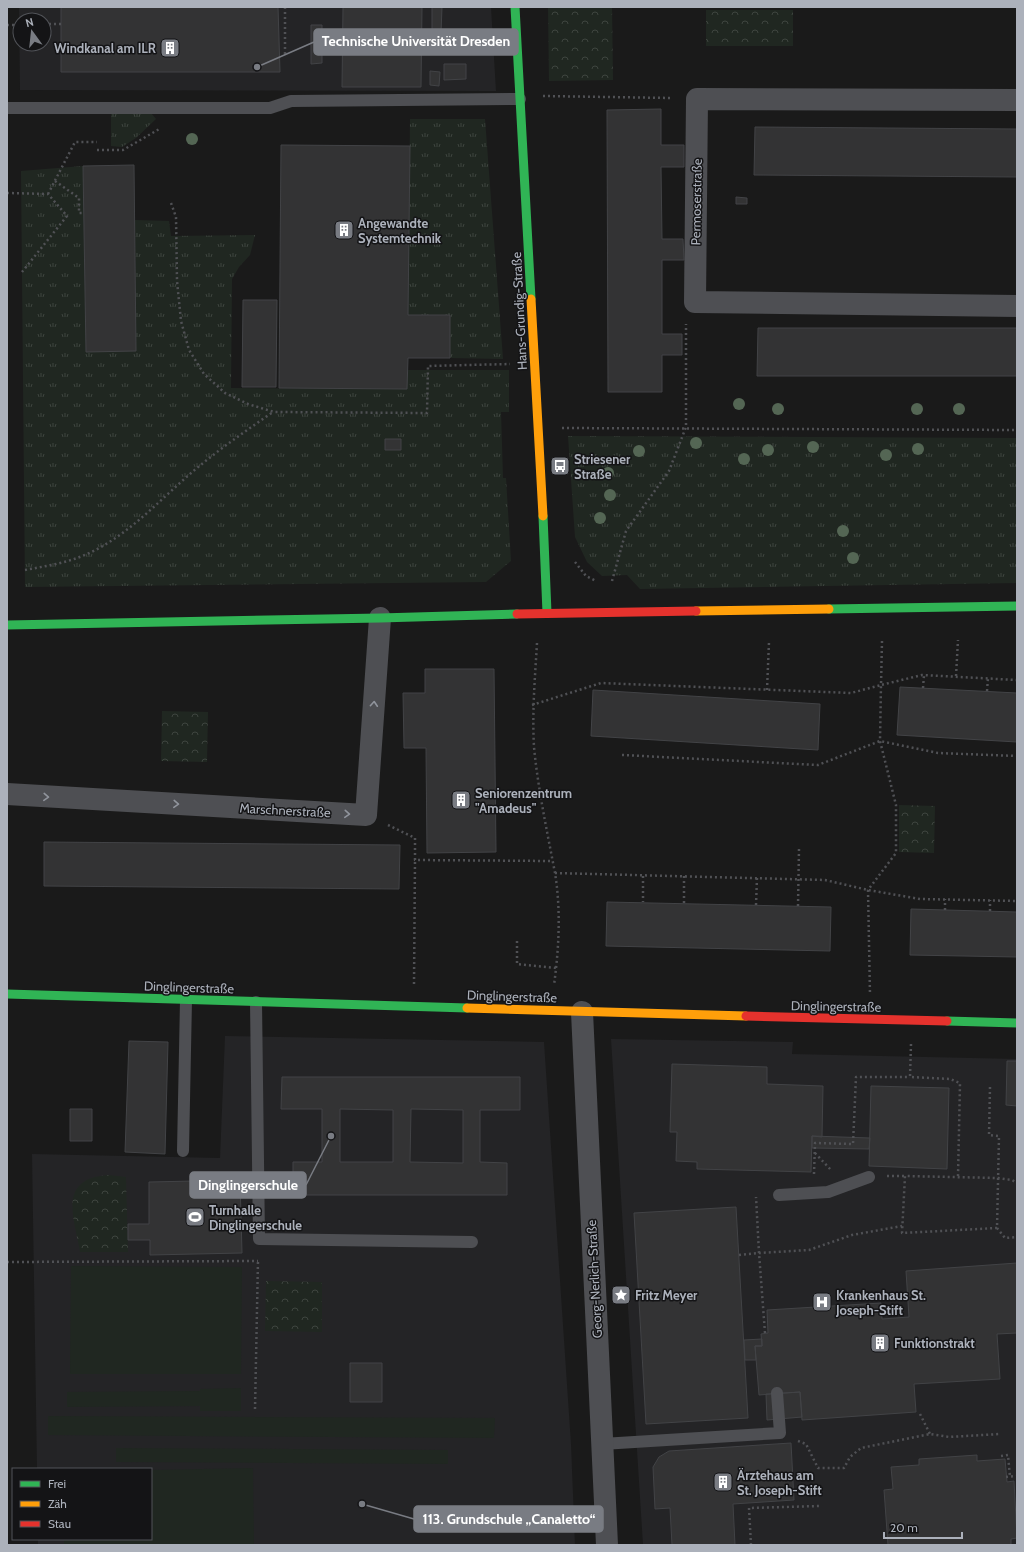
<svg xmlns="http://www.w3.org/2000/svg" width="1024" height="1552" viewBox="0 0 1024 1552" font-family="Cabin,sans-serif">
<defs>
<pattern id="grass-tufts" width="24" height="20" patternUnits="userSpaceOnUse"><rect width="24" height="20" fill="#202721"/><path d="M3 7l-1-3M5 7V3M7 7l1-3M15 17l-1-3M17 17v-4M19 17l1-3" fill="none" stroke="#3e443f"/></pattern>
<pattern id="forest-crowns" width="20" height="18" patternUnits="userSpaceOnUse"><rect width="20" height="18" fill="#202721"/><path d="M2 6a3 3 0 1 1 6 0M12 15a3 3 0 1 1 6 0" fill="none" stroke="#3e443f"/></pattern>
</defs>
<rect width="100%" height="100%" fill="#1a1a1a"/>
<!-- built -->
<path fill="#242426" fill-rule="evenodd" d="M19,7H491L496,91L20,90ZM20,20H44V44H20Z
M225,1036L544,1042L571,1444L575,1545H38V1539H151V1469H37L32,1154L220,1158Z
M611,1039L793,1042L792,1054L1017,1059V1545H643Z"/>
<!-- grass -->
<path fill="url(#grass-tufts)" d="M111,112L151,113L156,119L136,138L122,147L111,146Z
M410,119H485L503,359L450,358V316L408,315Z
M83,166L86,352L136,351L135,220L169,221L171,236L255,235L250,255L239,267L232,279L231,388L407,389V370H509V412H501L503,478H506L511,561L486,582L25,587L21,171Z
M568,436L1017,438V583L640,589L627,575L602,576L587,562L575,537Z"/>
<!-- forest -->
<path fill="url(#forest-crowns)" d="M548,7H612L613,80L549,81Z
M706,10H793V46H706Z
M162,711L208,712L207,762L161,761Z
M899,805L935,806L934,853L899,852Z
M109,1175L126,1177L128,1252H80C74,1217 57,1178 109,1175Z
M266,1281L322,1282V1332L265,1331Z"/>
<!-- pitch -->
<path fill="#202721" d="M71,1266L242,1267L241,1374H70Z
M241,1388V1411H200V1406L67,1407V1392L200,1391V1389Z
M48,1416L495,1418L494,1438L48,1435Z
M116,1448L448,1450V1464L116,1462Z
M253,1468L254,1545H64V1539H151V1470Z"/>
<!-- building -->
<path fill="#333334" stroke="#424346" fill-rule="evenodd" d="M61,7H278L280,72H61Z
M343,7H422L421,87H342Z
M432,7H442L441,33H432Z
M311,25H322V63L311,64Z
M444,64H466V79L444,80Z
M430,71L440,72L439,86L430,85Z
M661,109V145H684V167H661L662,239H683L684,260H662V334H682V355H662V392H608L607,110Z
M755,127L1017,129V177L754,175Z
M281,145L410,146L408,315H450V358H408L407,389L279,388Z
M134,165L136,351L86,352L83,166Z
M736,197L747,198V204H736Z
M243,300H277L276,387H242Z
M758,328H1017V376H757Z
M385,439H401V450H385Z
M425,669H494L496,852L427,853L426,748H404L403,693H425Z
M900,687L1017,693V742L897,735Z
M593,690L820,704L818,750L591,736Z
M44,842L400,845L399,889L44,886Z
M607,902L831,907L830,951L606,946Z
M911,909L1017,912V957L910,955Z
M129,1041L168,1042L165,1154L125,1152Z
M1007,1061H1017V1106L1006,1105Z
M672,1064L767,1067V1084L823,1086L822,1137L812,1136L811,1172L697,1169V1162L676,1161L677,1132H670Z
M282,1077H520V1110H480V1162L507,1163V1195H293V1162H322V1109H281ZM340,1109L393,1110V1162H340ZM411,1109L463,1110V1163L410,1162Z
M871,1086L949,1088L947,1169L869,1166Z
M70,1109H92V1141H70Z
M812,1136L870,1138L869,1149L812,1148Z
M240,1180L242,1253L150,1255V1240H128V1224H149V1182Z
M736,1207L748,1418L646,1424L634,1213Z
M1017,1263V1333L997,1334L1000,1379L914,1384L916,1412L802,1420L800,1392L759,1395L755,1346H762L761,1334L768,1333L767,1310L881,1303L882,1319L909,1317L906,1271Z
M762,1339V1346H755L756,1360H745L744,1340Z
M350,1363H382V1402H350Z
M800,1392L802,1417L767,1420L766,1394Z
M791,1443L794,1500L733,1504L735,1545H672L670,1508L655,1509L653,1467L659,1457L669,1451Z
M977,1455V1461L1005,1459L1007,1482L1014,1481L1017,1538L1011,1539V1545H888L884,1490L893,1489L891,1467L919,1465V1459Z"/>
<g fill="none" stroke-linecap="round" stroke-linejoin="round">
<!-- path -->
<path stroke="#505155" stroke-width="2.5" stroke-dasharray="2 3" stroke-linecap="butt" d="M285,7V54
M44,24H61
M7,25H20
M543,96L672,98
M97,150H123L161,128
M55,181L79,198V213H84
M7,193L48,194L67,216L22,272
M48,194L75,142H97
M171,203L176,217L177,281L181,321L189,350L204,374L225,393L248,404L274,412L427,413L428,366L510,364
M562,428L1017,430
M575,562L586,576L596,581
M25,570C46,566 67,563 87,554C130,535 161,498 197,468C221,448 247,430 273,412
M612,581L626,531L669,471L686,427V324
M882,641L881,685L922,675L1017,680
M537,643C535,678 532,711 534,747C538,789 547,831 555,873C561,910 559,948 554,985
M956,676L958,640
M923,688L924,675
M767,690L769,642
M987,691L988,678
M532,705L601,683L851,693L881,685L880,741L896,805V853L868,890L870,995
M622,755L818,765L880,741L938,753L1017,756
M388,825L415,838V860L552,861
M555,873L825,880L868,890L920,899L1017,901
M643,876V902
M684,903V876
M756,905L757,878
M798,906L799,849
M945,910V899
M990,911V900
M517,941V964L557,968
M414,984L415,860
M911,1044L910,1077L950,1079L960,1083L958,1177
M990,1087L989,1135L999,1136L997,1228L902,1233L905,1176L998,1178L1012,1180L1017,1183
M815,1153L832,1171
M814,1174L815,1143L853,1144L856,1077H910
M887,1176H905
M997,1228L1005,1238L1017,1237
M739,1255L759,1253L756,1197
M7,1262L258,1261
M765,1333L759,1253L809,1250L852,1235L902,1226
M255,1409L258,1260
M920,1414L930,1434
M798,1441L806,1444L818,1468H844L850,1457L861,1448L930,1434L949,1437L1000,1434
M1001,1456L1008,1455L1010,1477
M1006,1477L1017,1476
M751,1545L749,1508L820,1506"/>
<!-- lane -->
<path stroke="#4e4f53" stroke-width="12" d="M7,108H270L291,101L520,99
M256,1002L259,1239L472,1242
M183,1151L186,1000
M779,1195L828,1192L869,1177
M602,1444L780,1433L777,1393"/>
<!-- street -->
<path stroke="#4e4f53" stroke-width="22" d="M1017,100L697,99L695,302L1017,306
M7,794L366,815L380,618
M582,1012L607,1545"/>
<!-- fast -->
<path stroke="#30b455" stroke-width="9" d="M515,7L531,299
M543,516L547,613
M829,609L1017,606
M7,625L380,618L517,614
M7,994L467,1008
M947,1021L1017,1023"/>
<!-- slow -->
<path stroke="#ff9f0a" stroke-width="9" d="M531,299L543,516
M696,611L829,609
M467,1008L746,1016"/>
<!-- jam -->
<path stroke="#e5322d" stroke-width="9" d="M517,614L696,611
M746,1016L947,1021"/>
</g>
<!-- trees -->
<g fill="#546654">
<circle cx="192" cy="139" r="6"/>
<circle cx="739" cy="404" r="6"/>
<circle cx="778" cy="409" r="6"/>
<circle cx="917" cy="409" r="6"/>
<circle cx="959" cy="409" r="6"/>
<circle cx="696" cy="443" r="6"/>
<circle cx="813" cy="447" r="6"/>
<circle cx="918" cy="449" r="6"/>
<circle cx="768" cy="450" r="6"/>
<circle cx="639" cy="451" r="6"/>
<circle cx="886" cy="455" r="6"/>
<circle cx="744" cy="459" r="6"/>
<circle cx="608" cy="473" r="6"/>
<circle cx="610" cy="495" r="6"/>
<circle cx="600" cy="518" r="6"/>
<circle cx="843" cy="531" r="6"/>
<circle cx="853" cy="558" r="6"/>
</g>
<!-- one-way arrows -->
<defs><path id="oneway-chevron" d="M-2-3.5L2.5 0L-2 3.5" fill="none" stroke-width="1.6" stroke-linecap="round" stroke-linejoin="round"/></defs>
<g stroke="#90949c">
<use href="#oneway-chevron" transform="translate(374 704) rotate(-86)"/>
<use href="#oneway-chevron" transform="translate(46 797) rotate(3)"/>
<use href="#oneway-chevron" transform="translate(176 804) rotate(3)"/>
<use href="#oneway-chevron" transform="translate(347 814) rotate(4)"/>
</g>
<!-- icons -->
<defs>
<symbol id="building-square" viewBox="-11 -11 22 22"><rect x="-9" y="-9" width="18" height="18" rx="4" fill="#797c83" stroke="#141416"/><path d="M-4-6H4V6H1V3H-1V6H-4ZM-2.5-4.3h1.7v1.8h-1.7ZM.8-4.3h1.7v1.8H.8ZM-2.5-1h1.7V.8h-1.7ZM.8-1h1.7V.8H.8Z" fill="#fff"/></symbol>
<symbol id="bus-square" viewBox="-11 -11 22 22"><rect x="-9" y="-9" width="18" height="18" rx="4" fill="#797c83" stroke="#141416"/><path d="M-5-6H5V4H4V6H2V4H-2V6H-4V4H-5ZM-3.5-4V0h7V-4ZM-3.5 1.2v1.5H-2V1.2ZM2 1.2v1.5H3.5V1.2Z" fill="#fff"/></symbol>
<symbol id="stadium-square" viewBox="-11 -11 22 22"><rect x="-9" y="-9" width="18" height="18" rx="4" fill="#797c83" stroke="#141416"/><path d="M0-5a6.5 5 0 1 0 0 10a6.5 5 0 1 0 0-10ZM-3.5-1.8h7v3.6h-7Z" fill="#fff"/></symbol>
<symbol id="sight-square" viewBox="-11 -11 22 22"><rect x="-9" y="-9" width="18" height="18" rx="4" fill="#797c83" stroke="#141416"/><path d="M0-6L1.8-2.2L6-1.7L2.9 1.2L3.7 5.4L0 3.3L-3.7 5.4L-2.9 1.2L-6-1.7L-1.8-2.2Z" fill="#fff"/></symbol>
<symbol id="hospital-square" viewBox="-11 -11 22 22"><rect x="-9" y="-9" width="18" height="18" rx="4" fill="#797c83" stroke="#141416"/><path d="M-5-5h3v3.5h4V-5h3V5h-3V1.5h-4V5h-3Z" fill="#fff"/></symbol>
</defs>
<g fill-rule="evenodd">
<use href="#building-square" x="159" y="37" width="22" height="22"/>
<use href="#building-square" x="333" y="219" width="22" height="22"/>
<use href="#bus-square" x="549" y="455" width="22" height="22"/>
<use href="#building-square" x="450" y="789" width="22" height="22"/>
<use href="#stadium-square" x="184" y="1206" width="22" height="22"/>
<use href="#sight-square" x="610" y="1284" width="22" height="22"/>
<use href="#hospital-square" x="811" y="1291" width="22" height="22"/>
<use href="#building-square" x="869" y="1332" width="22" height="22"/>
<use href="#building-square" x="712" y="1471" width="22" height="22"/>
</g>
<g text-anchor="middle" stroke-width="3" stroke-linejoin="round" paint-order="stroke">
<!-- poi labels -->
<g font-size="13" font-weight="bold" fill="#acb1bb" stroke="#141416" text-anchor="start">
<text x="156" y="53" text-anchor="end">Windkanal am ILR</text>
<text x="358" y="228">Angewandte<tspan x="358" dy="15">Systemtechnik</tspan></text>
<text x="574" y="464">Striesener<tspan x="574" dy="15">Straße</tspan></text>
<text x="475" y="798">Seniorenzentrum<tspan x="475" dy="15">"Amadeus"</tspan></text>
<text x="209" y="1215">Turnhalle<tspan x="209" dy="15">Dinglingerschule</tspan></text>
<text x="635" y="1300">Fritz Meyer</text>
<text x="836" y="1300">Krankenhaus St.<tspan x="836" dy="15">Joseph-Stift</tspan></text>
<text x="894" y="1348">Funktionstrakt</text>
<text x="737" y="1480">Ärztehaus am<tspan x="737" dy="15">St. Joseph-Stift</tspan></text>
</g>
<!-- street labels -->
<g font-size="13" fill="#acb1bb" stroke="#141416">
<text transform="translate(696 202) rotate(-89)" y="5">Permoserstraße</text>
<text transform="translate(519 311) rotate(-93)" y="5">Hans-Grundig-Straße</text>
<text transform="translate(285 810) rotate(3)" y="5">Marschnerstraße</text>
<text transform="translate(189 987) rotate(2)" y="5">Dinglingerstraße</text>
<text transform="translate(512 996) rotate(2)" y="5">Dinglingerstraße</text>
<text transform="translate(836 1006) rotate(1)" y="5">Dinglingerstraße</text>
<text transform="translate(594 1279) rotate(-93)" y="5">Georg-Nerlich-Straße</text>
</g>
</g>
<!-- callouts -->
<path fill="none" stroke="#797c83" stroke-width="1.5" d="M257 67L314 42M331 1136L306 1185M362 1504L414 1519"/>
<g fill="#797c83" stroke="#141416" stroke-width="1.5">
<circle cx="257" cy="67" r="4"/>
<circle cx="331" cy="1136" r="4"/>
<circle cx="362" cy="1504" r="4"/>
</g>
<g fill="#797c83" stroke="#797c83" stroke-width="1.5">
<rect x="314" y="29" width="204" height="26" rx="4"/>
<rect x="190" y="1172" width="116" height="26" rx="4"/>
<rect x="414" y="1506" width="189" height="26" rx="4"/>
</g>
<g font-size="14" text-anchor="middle" font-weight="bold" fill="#fff">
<text x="416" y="46">Technische Universität Dresden</text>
<text x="248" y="1190">Dinglingerschule</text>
<text x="509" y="1524">113. Grundschule „Canaletto“</text>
</g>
<!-- border -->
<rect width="1024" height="1552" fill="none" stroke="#acb1bb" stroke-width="16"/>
<!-- legend -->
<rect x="12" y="1468" width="140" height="72" fill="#141416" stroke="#515358"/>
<rect x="20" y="1481" width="20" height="6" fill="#30b455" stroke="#515358"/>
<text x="48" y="1488" font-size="12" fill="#acb1bb">Frei</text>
<rect x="20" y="1501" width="20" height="6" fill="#ff9f0a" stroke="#515358"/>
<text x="48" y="1508" font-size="12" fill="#acb1bb">Zäh</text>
<rect x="20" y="1521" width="20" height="6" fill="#e5322d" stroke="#515358"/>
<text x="48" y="1528" font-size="12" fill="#acb1bb">Stau</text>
<!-- north arrow -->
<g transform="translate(32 32) rotate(345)"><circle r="19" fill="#141416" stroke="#515358"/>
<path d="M0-3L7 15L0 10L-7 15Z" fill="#797c83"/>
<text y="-6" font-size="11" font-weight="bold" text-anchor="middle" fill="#acb1bb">N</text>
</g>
<!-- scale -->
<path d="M884 1532v6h78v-6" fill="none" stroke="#acb1bb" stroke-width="2"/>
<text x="890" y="1532" font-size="12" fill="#acb1bb" stroke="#141416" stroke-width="3" paint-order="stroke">20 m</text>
</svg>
